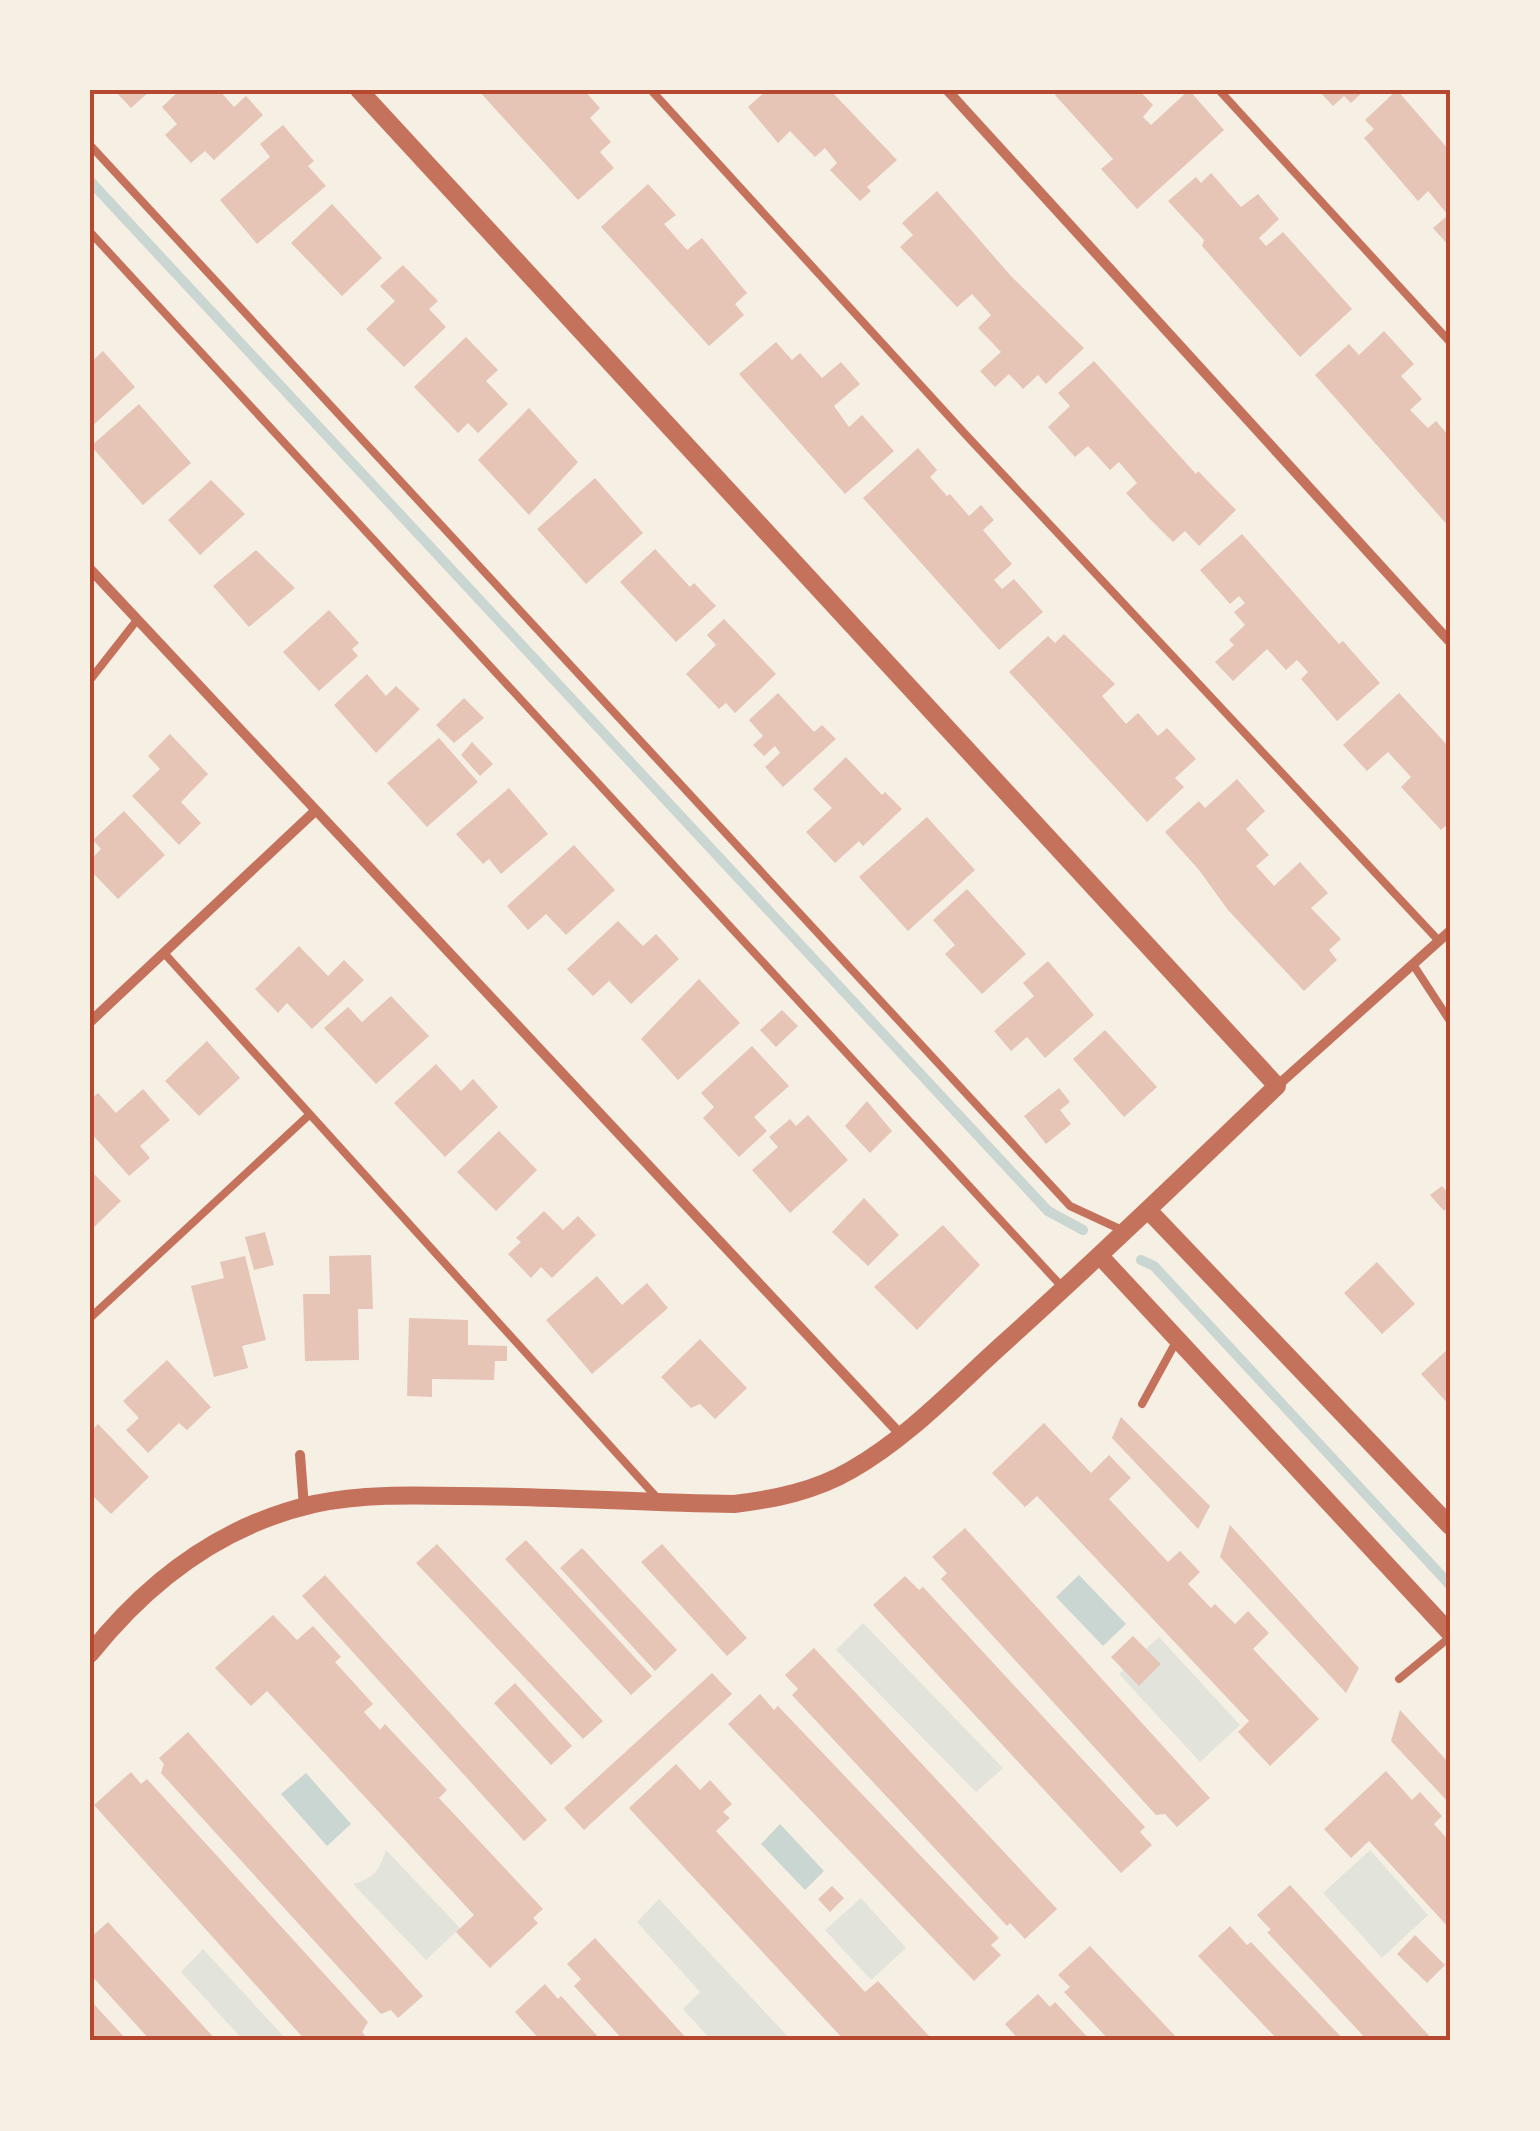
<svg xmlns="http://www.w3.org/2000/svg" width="1540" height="2131" viewBox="0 0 1540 2131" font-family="'IBM Plex Sans',sans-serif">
<rect width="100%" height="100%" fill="#f6efe4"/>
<!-- green -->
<path fill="#e2e4dc" d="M863,1623L1003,1768L976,1792L836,1650Z
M1159,1637L1240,1725L1200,1762L1119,1674Z
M386,1850L460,1928L426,1960L353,1884C374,1878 379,1871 386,1850Z
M1370,1850L1428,1915L1382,1958L1323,1893Z
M861,1898L906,1948L871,1980L825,1930Z
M659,1899L792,2041H712L683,2009L700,1992L637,1922Z
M203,1949L288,2041H244L181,1972Z"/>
<!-- water -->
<path fill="#c9d6d2" d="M1079,1575L1126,1624L1103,1646L1056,1597Z
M306,1773L351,1824L327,1846L281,1794Z
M780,1824L824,1871L805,1890L761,1844Z"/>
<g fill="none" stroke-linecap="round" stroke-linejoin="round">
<!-- stream -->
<path stroke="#c9d6d2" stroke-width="10" d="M90,181L1048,1211L1083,1230
M1141,1260L1154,1266L1450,1585"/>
</g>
<!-- building -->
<path fill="#e6c5b7" d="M114,90H151L131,108Z
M180,90H219L234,107L246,96L263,115L214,160L205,151L191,163L165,135L177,124L162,107Z
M478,90H544L548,94L552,90H584L600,108L590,118L611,142L600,152L614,168L578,200Z
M767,90H834L832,92L897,160L867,187L871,191L860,201L830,170L837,163L825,148L815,157L790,131L778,143L748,107Z
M1061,90H1139L1153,105L1143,117L1151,125L1189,90L1224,130L1137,209L1101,169L1113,159L1055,95Z
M1318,90H1365L1351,103L1344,96L1333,106Z
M1397,90L1450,151V247L1433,228L1448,215L1428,191L1418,201L1364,138L1374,129L1365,120Z
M283,125L314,161L308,166L326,186L257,244L220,200L270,157L260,144Z
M1211,173L1241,207L1258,194L1279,219L1259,238L1266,246L1283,232L1352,309L1300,357L1202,246L1204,240L1168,201L1196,177L1201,183Z
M648,184L676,215L664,224L687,250L702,238L747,293L735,304L744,315L709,346L601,227Z
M937,191L1010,275L1084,348L1046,384L1038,375L1023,389L1009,374L995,387L980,371L1001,352L978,328L991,315L972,294L957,307L900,247L913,235L902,223Z
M332,204L382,258L342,296L291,243Z
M403,265L438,301L429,309L446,327L404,367L366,329L395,301L380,286Z
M1384,331L1414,364L1401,376L1422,399L1410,410L1428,428L1436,421L1450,437V528L1315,375L1349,344L1359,355Z
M466,337L498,370L486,381L508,404L478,433L468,423L458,433L414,387Z
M776,342L792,360L800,353L822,378L841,362L860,384L834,406L849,427L862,415L894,451L845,494L739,374Z
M103,351L135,387L90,428V363Z
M1094,361L1196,474L1198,471L1236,510L1199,546L1185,531L1173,542L1149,518L1126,493L1137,483L1119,462L1110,470L1088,446L1075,457L1048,427L1070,406L1058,393Z
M139,404L191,463L143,505L91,446Z
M529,408L578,462L529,515L478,460Z
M918,448L937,470L930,477L947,496L950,494L969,516L981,505L994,520L983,530L1012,564L994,580L1002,589L1014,579L1043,612L999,650L863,498Z
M595,478L643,533L586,584L537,529Z
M211,480L245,514L200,555L168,520Z
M1242,534L1339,644L1343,641L1380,683L1337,721L1301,679L1308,672L1297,660L1286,670L1267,649L1233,681L1215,662L1234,645L1229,640L1245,625L1234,612L1245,603L1239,596L1230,604L1200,570Z
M655,549L690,587L694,583L716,606L676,642L620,582Z
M256,550L295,588L249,627L213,586Z
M329,610L359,643L352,649L358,656L319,691L283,652Z
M724,619L776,674L735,713L726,703L719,709L686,674L716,645L707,635Z
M1064,634L1115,684L1102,696L1126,724L1138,713L1158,736L1167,728L1196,759L1175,778L1184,787L1147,822L1009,672L1048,636L1055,643Z
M367,674L386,696L396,686L420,709L376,753L334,705Z
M778,693L814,732L822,725L836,739L783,787L765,767L780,753L775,746L764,756L753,745L763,736L749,720Z
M1399,693L1450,748V822L1441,830L1401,787L1411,777L1388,752L1367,771L1343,745Z
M464,698L484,718L454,743L436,725Z
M170,734L208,774L181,802L201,823L179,845L132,796L160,769L148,756Z
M439,738L478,782L427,827L387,783Z
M472,742L493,764L480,776L461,755Z
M846,757L882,795L885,792L902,809L863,846L859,841L835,863L806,832L832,808L813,789Z
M1237,779L1265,811L1246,829L1269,855L1256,866L1274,886L1300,862L1328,893L1311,908L1341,939L1329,950L1337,960L1304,991L1228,910L1199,870L1165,832L1199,801L1205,808Z
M509,788L548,834L501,874L489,859L483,864L456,834Z
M124,811L165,855L118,899L90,870V860L101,849L93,840Z
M927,817L975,870L908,931L859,877Z
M574,845L615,890L566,935L546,914L528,930L507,906Z
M967,889L1026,954L982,994L945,954L955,945L933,920Z
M618,921L643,946L656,934L679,959L631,1004L609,981L593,996L567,969Z
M299,946L328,976L344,960L364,980L312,1029L287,1003L278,1013L255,989Z
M1048,961L1094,1015L1045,1058L1027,1037L1011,1051L994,1031L1034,996L1023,983Z
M699,979L740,1023L678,1080L641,1039Z
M391,996L429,1036L376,1084L324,1028L348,1007L362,1022Z
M782,1010L798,1026L776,1047L760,1030Z
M1105,1030L1157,1087L1124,1117L1073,1059Z
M207,1041L240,1078L199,1116L165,1081Z
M752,1046L789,1086L754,1117L767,1131L739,1157L703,1118L714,1107L701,1093Z
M436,1064L461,1091L473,1079L498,1107L445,1157L394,1103Z
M1059,1088L1070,1102L1060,1110L1071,1124L1046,1144L1024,1116Z
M143,1089L170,1120L140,1146L150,1158L129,1176L90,1132V1100L98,1093L116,1113Z
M867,1101L892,1131L870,1153L845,1126Z
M808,1115L848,1160L790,1213L752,1170L778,1147L769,1137L790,1119L796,1126Z
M499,1131L537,1170L496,1211L457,1172Z
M90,1170L121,1201L90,1231Z
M1442,1186L1450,1195V1206L1444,1211L1430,1195Z
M864,1198L899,1235L868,1266L832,1232Z
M544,1211L563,1230L578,1216L596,1235L552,1278L541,1267L531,1278L508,1254L521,1242L516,1238Z
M943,1225L980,1265L917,1330L874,1287Z
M265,1232L274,1265L254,1270L245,1237Z
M371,1255L373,1309H358L359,1360L305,1361L303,1294H330L329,1256Z
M245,1256L266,1340L242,1346L248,1368L214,1377L191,1286L224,1278L220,1262Z
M1377,1262L1415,1304L1382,1334L1344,1293Z
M597,1276L622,1305L647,1283L668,1308L592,1374L546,1320Z
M409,1318L468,1320V1345L507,1346V1361H495L494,1380L432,1379V1397L407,1396Z
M700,1339L747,1388L715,1419L700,1404L691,1408L661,1377Z
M1450,1347V1406L1421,1374Z
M167,1360L211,1407L187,1430L179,1423L148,1453L126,1430L139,1418L123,1401Z
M1121,1417L1210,1506L1198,1529L1112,1438Z
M1044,1423L1091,1473L1109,1455L1131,1478L1109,1499L1168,1562L1180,1551L1200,1572L1188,1584L1211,1608L1215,1604L1235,1624L1248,1611L1269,1633L1253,1649L1319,1719L1270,1766L1238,1732L1249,1721L1037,1496L1025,1507L992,1473Z
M98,1424L149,1477L111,1514L90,1493V1432Z
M1230,1525L1359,1668L1346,1693L1220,1557Z
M965,1528L1210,1798L1177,1827L1165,1814L1156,1815L941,1579L947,1573L932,1557Z
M526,1540L652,1676L631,1695L505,1559Z
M437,1544L603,1721L583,1739L416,1563Z
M662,1544L747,1638L727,1656L641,1562Z
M582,1548L677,1650L655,1671L560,1568Z
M325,1575L547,1820L524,1841L302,1596Z
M905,1576L919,1590L923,1587L1145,1827L1140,1832L1152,1845L1121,1873L873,1605Z
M273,1615L297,1640L313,1626L341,1657L335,1662L373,1704L364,1712L380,1730L385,1724L447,1790L439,1798L543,1909L533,1918L538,1923L490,1968L456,1932L474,1915L267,1691L251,1706L215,1668Z
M1133,1636L1161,1664L1139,1686L1111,1657Z
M814,1648L1057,1909L1025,1939L1010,1923L1007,1926L792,1695L798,1689L785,1675Z
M712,1673L732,1694L584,1830L564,1808Z
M515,1683L572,1746L551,1765L494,1703Z
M760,1694L774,1710L778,1706L999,1938L991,1945L1001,1955L974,1981L728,1724Z
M1400,1710L1450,1764V1804L1391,1741Z
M188,1732L423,1996L398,2018L391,2010L381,2014L161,1773L164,1764L159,1758Z
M676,1764L700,1790L710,1780L732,1804L723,1812L730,1818L716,1831L865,1992L878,1981L930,2037L926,2041H845L629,1808Z
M1386,1771L1412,1800L1420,1792L1442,1816L1434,1824L1450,1842V1929L1369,1841L1351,1858L1324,1829Z
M131,1772L141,1784L147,1779L368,2022L362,2032L370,2041H306L94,1805Z
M1290,1885L1434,2041H1368L1267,1932L1271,1930L1257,1915Z
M832,1886L844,1898L830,1912L818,1899Z
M108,1922L217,2041H151L90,1974V1938Z
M1230,1926L1247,1945L1251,1942L1345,2041H1279L1198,1956Z
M1415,1935L1445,1965L1427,1983L1397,1954Z
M595,1938L689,2041H624L574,1986L581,1979L567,1964Z
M1090,1946L1180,2041H1110L1064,1992L1070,1987L1058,1975Z
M545,1984L558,1999L561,1996L602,2041H541L515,2012Z
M1038,1994L1050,2007L1055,2002L1091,2041H1020L1005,2024Z
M90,2000L128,2041H90Z"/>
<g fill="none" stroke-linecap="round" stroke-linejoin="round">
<!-- service -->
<path stroke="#c5725c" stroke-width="8" d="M651,90L966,435L1439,941
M1219,90L1450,342
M90,145L1070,1206L1122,1230
M90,232L1064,1289
M90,680L137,620
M164,953L659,1500
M1414,966L1450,1021
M90,1318L309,1115
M1142,1404L1177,1340
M1399,1679L1450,1637"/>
<!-- minor -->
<path stroke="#c5725c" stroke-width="10" d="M947,90L1450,642
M90,569L902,1436
M90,1022L314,812
M1277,1086L1450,931
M300,1455L304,1507"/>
<!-- tertiary -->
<path stroke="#c5725c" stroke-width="18" d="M1149,1211L1450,1526
M1100,1256L1450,1633
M90,1654C148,1581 222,1525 314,1504C361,1494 411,1495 459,1496C551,1496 642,1503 734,1504C775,1499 815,1491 851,1470C909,1437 955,1387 1004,1343C1097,1259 1187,1173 1277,1086L359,90"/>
</g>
<!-- border -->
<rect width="1540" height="2131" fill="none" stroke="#f6efe4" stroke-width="185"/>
<rect x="92" y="92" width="1356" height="1946" fill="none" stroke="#b5482f" stroke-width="4"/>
</svg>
